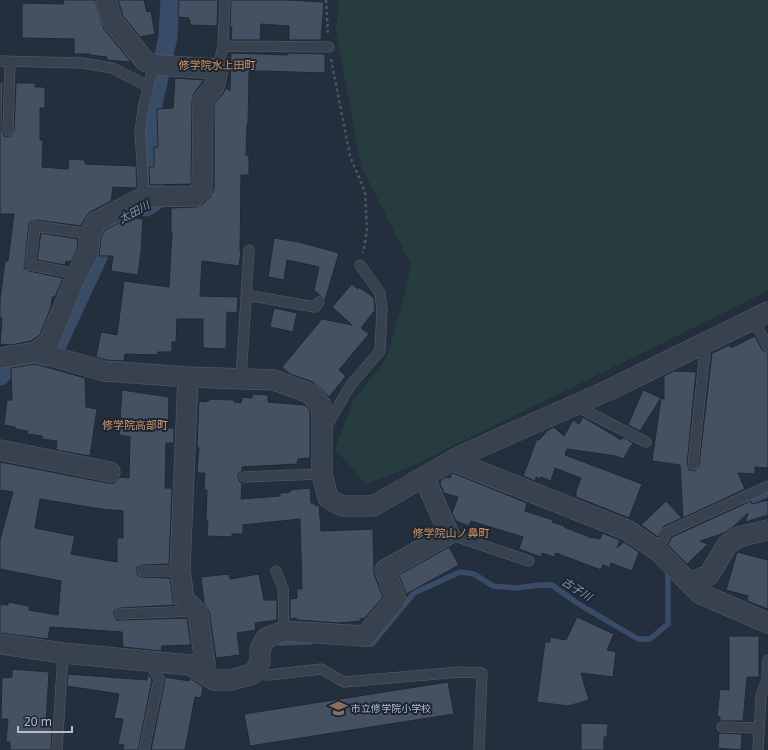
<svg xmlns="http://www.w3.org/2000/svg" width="768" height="750" viewBox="0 0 768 750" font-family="'Noto Sans','Noto Sans JP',sans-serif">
<rect width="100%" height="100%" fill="#242f3e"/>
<!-- green -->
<path fill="#263c3f" d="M339,0H768V291L410,467L366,484L335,449L353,401L386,359L401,308L411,265L361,166L336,31Z"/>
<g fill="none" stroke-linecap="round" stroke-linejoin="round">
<!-- stream -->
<path stroke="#394c67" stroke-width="5.5" d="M745,505L768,494
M280,643L310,642
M363,644H372L414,593L460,572L474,574L493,586L517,588L539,585H552L577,603L638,639H650L668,624V568"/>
<!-- canal -->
<path stroke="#394c67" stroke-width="19" d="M146,207L155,201V175L149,139L151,113L168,37L170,0
M0,376L5,371L11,368L44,358L58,343L98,257L102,231L109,225L120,219"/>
</g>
<!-- building -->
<path fill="#455162" stroke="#1f2835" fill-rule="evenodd" d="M63,0H95L104,29L131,62L107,60V57L90,55V54H74V39L22,38V3L64,4Z
M118,0H144L147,12L151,11L155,34L140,37L123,16Z
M179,0H218L217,26L190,25V20H189V18L178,17Z
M231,0H287L324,2L321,40H289V26L261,24L260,40H231L232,27H230Z
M231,53L288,55V53L325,54V73L263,71L249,72L248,124H247L246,155L249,156V175H241L240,251H241L239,266L202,261L200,296L238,297L237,313L227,312L226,349L203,348V319H177L176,342H172V352H158V355L125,354L124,361L106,360L96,357L101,332L117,335L124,281L169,287L172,232H171V208L196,207L203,204L210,197L214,189V104L223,94L226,88L230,91Z
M175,78L204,80L194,93L192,100L191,184L150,185L149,167H154V147H158L157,109L173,108Z
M0,82H3L2,131L4,136L7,137L11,136L14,131L16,83H35V87H45V108H40V140H43L42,167L68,169L69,159L85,160V164L136,166L137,188L113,187L111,201L90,212L86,217L81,226L36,220L30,222L29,225L24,268L29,271L63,278L55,297H52L51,307L40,335L31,341L11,345L0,344L2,318H0V299L5,261H8L14,214H0Z
M128,218L143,219L141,252L138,275L111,271L113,256H99L101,237L105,230Z
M41,233L78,239L77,251L71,262L66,261L65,265L37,260Z
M274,238L299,242L339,253L325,300L314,290L319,267L287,260L284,280L268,277Z
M352,284L358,289L359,287L374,298L375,310L361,328L369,334L339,370L346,376L329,397L313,382L290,374L282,367L322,319L352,325L332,307Z
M274,308L297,313L293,332L270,327Z
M755,336L762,350L768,353V468L755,467V474L738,473L745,489L683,518L680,465L652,461L661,398L664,399V376L674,371L696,372L687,464L689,470L695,471L699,466L712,353L730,345L731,348Z
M35,364L85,378L86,407L97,409L90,456L56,450L57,441L42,439V436L27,434L28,431L15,429V427L4,425L7,400H12L11,368Z
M122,390L169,397L168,428H174V443H166L165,488H172L169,564L142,565L137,567L136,571L138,576L142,577L170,578L173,601L175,605L120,608L114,611V615L117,620H120L187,618L191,645L162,646L161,651L123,647L122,632L50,627L48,639L0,633V604L8,605V602L29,606V610L58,615L61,581L0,569V540L13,492L0,490V462L108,483H114L120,477L129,478L130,437L119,435ZM40,499L101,509L123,511V538H117V562L71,554L75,536L35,528Z
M643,390L661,398L640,431L628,425Z
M252,394L268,395V402L305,405L310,410V458L298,459L297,464L242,467V471L238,474V477L239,481L242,483L241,499L280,496V493L290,492V490L310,488L311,503H315V506L319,505L321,531L373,529L374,574L383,597L365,618L360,619L361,621L339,623L297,620L296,618L290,619V599L297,598V589H302L300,519L243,525V534H232V537L207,536L208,521H206L207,490H204L205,473H197L199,448H198L197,444L199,401L206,402V401H209V399L234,400V402L241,403L242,397L252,398Z
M583,417L621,440L623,437L633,443L623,459L616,456L567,449L565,455L642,484L629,518L576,497V491L581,478L555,468L551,481L541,477L540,479L536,477L535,481L523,476L537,439L539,440L548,430L554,427L564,436L573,420L579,424Z
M453,473L527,503L525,511L553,520L552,522L565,526L564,527L592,538V537L600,539L602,533L620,540L617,548L624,542L639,552L632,571L611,563L610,568L603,565L601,570L556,553L554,557L542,553L541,557L519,549L523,537L471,521L469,526L456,521L452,513L458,497L444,493L440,484L441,480L446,477L450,478L451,474Z
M768,500V515L745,522L748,513L733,527L724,533L700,541L708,544L687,564L668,545L672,537L751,501L752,504Z
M666,501L682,518L664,526L658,537L641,525Z
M449,547L459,565L406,594L399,575Z
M737,552L768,560V609L747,601L748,596L726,590Z
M229,574L230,579L259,574L264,600H277V620L255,623L256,630L237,633L240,655L216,658L209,611L204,603L201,577Z
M577,617L614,634L607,650L616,652L613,677L581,673L589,700L568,706L537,702L545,642H550V637L566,640Z
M729,636H759V677H747L743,721H720V717H717L720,689L729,690Z
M12,669L49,672L46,724L52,725L51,750H10V742H6L8,719H1L2,678L12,677Z
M148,673L152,680L138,750H123L124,745L118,744L123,719L114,718L119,694L67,686L68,674L147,680Z
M165,677L189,681L190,678L203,687L201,698L195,697L185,750H151L165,680Z
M448,682L454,714L250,746L244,714Z
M581,723L608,724L607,737H604V750H581Z
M719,733L742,734L741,750L718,748Z"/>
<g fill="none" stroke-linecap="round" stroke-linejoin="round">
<defs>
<path id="lane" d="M223,46L225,0
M0,61L82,63L112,68L148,86
M218,69L223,46L329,47
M8,131L10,62
M144,197L140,131L144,104L154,65
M77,274L30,265L35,226L90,234
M246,295L315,307L319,302
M753,319L768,347
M241,379L249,250
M574,405L646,442
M326,427L350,386L380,351L382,310L380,293L360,265
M693,465L706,342
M244,477L322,474
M449,534L529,561
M658,551L667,532L768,486
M142,571H180
M276,571L283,588L284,631
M120,614L196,611
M253,674L269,675L321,669L344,682L460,672L482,673L479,750
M722,727L759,728
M57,750L63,653
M144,750L159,679L149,661
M758,750L761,696L767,679L768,660"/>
<path id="street" d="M36,352L49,342L77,274L88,254L90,234L96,222L144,197L195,196L202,189L203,100L214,87L218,69L154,65L145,61L113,22L106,0
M0,358L36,352L104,371L188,377L274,380L309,393L321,405L322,416V474L328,498L342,506H373L460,456L609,390L768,312
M188,377L180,569L184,599L198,613L205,663V674
M0,450L110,472
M453,461L627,530L658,551L699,593L768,623
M690,583L709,575L727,545L738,537L768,530
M0,644L63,653L190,665L214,680H231L253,674L260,662V649L266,638L284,631L365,636L396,599L385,570L449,534L424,477"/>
</defs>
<!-- lane casing -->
<use href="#lane" stroke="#565f6c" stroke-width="11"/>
<!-- street casing -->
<use href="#street" stroke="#565f6c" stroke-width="21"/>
<!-- path -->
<path stroke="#44595c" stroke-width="2.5" stroke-dasharray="3 3" stroke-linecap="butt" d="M326,0L328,35
M331,59L350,156L365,192L367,231L363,253"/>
<!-- lane -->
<use href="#lane" stroke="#38414e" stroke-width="10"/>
<!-- street -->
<use href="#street" stroke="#38414e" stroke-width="20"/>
</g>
<!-- icons -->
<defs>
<symbol id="school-bare" viewBox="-9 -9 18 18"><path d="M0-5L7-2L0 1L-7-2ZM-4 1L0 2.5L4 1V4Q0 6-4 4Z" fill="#8d6e63" stroke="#1d2633" stroke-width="2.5" paint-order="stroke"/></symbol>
</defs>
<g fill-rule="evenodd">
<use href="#school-bare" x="326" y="696" width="25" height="25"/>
</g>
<g text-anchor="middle" stroke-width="4" stroke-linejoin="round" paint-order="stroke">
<!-- poi labels -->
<g font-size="10" fill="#b4bcc9" stroke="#1d2633" text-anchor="start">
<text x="351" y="712">市立修学院小学校</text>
</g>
<!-- neighbourhood labels -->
<g font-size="11" fill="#d59563" stroke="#1d2633">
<text x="217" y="69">修学院水上田町</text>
<text x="135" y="429">修学院高部町</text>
<text x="451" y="537">修学院山ノ鼻町</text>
</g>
<!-- water labels -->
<g font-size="11" font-style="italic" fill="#7c92b1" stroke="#1d2633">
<text transform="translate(134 212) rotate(-29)" y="4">太田川</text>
<text transform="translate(577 589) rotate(32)" y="4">古子川</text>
</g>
</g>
<!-- scale -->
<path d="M18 726v6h54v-6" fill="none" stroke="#b4bcc9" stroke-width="2"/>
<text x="24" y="726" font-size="12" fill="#b4bcc9" stroke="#1d2633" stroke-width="3" paint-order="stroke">20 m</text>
</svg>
